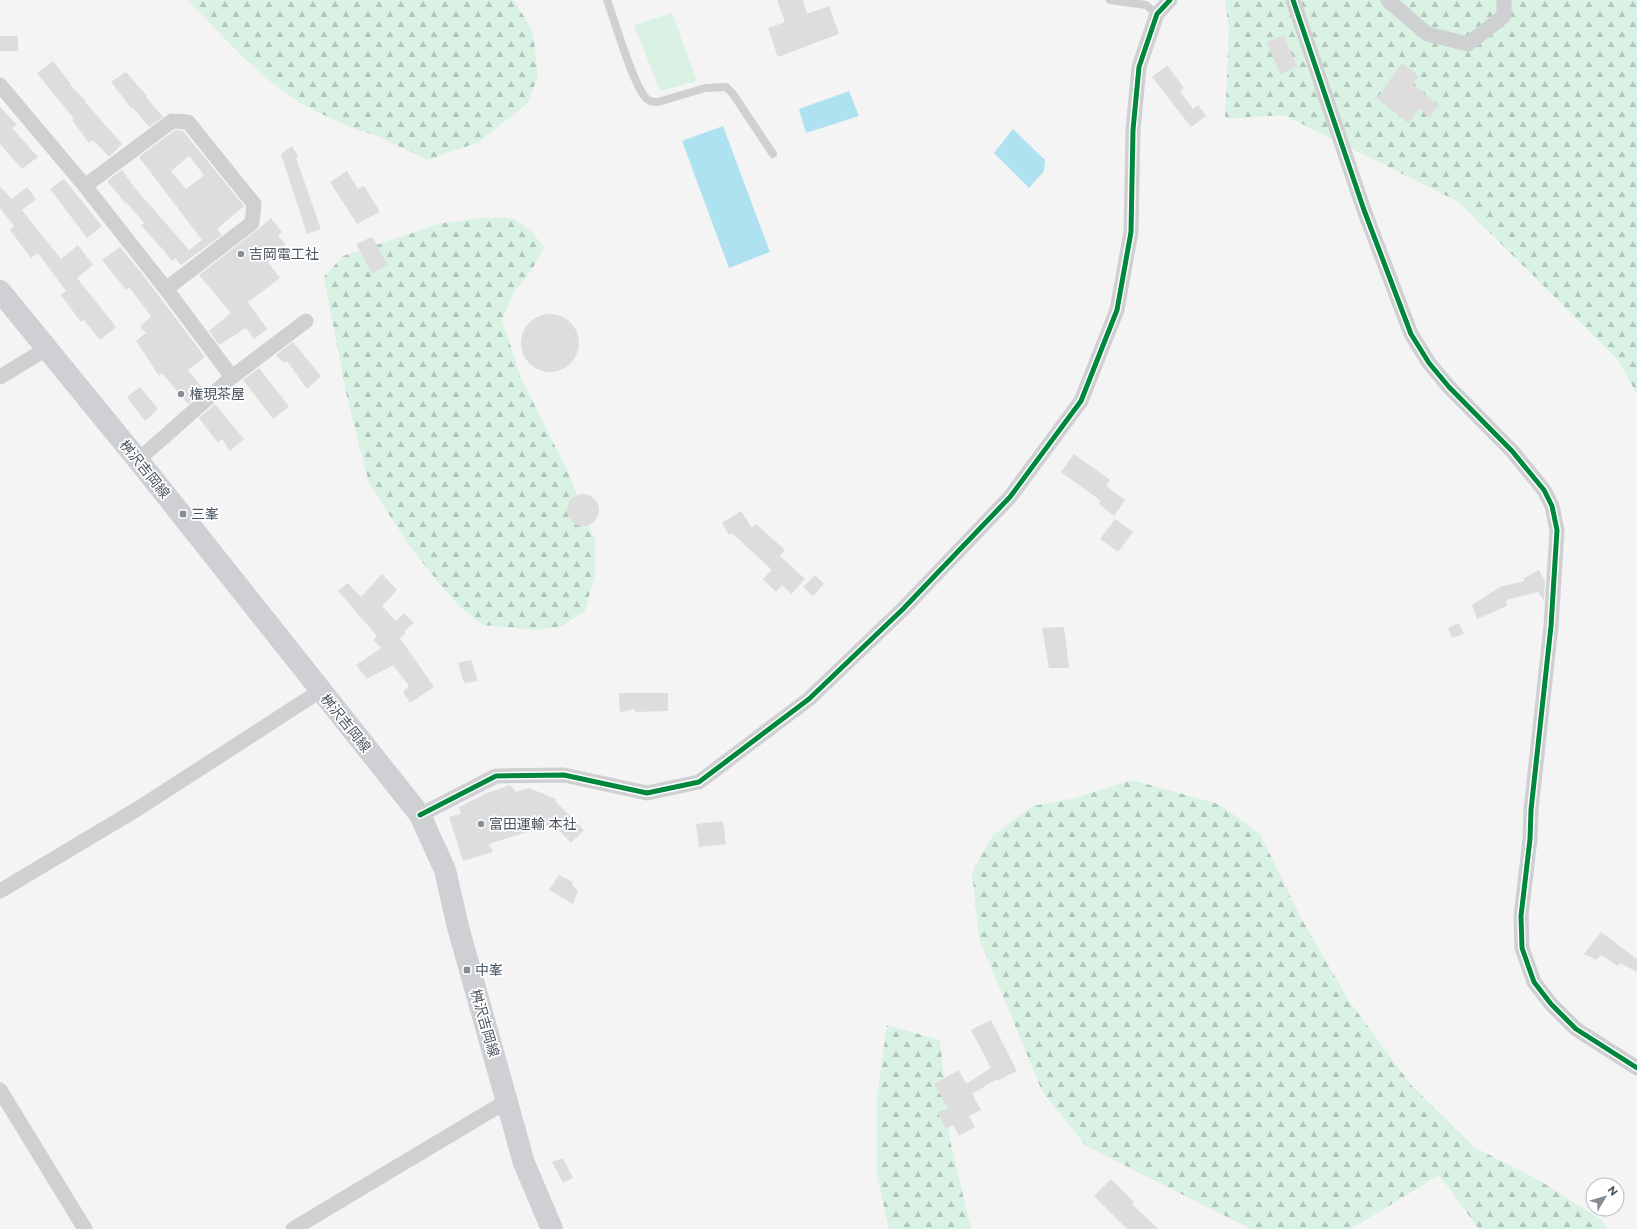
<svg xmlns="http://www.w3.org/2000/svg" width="1637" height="1229" viewBox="0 0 1637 1229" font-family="Montserrat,'Noto Sans JP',sans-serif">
<defs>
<pattern id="forest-firs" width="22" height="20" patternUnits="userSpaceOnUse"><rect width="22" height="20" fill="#d9f2e3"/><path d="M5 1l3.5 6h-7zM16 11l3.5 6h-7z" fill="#b2c7bb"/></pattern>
</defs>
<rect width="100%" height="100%" fill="#f4f4f4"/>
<!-- forest -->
<path fill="url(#forest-firs)" d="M187,0H514L533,32L538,75L528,103L479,142L428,160L377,136L347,126L301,104L266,78L243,57Z
M1225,0H1637V394L1617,359L1459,202L1284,115L1225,119L1229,31Z
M482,218H513L531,231L544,247L533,268L514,292L502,319L520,376L567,470L595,540V574L585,611L562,626L538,630L483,625L460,607L439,583L408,544L369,483L346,393L324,277L343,256L442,223Z
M1132,780L1219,804L1260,834L1301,918L1349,1001L1411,1085L1474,1147L1542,1182L1600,1219L1608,1229H1479L1439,1175L1351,1229H1251L1086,1146L1042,1091L979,938L972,872L993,835L1033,806L1075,798Z
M887,1025L940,1040L950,1140L971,1229H889L877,1176V1096Z"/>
<!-- park -->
<path fill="#d9f2e3" d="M672,13L697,81L660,91L634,25Z"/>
<!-- water -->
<path fill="#aee2f0" d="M849,91L859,116L806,133L799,109Z
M723,126L770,252L729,268L682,141Z
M1013,129L1045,160L1044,171L1029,188L994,153Z"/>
<!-- building -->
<path fill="#ddddde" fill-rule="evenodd" d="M777,0H803L807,14L829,6L839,34L778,57L768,28L785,22Z
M1284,35L1297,67L1280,74L1267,42Z
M0,36H18V51H0Z
M53,61L71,84L70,85L86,101L85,102L122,144L109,157L93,140L89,143L72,120L74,119L37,73Z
M1402,63L1419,76L1413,84L1438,105L1430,118L1419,108L1409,124L1377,98Z
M1167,65L1184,88L1180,91L1193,109L1198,105L1206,116L1191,127L1152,77Z
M126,72L147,96L146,97L163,117L149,127L133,108L132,109L111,82Z
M0,107L17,125L12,128L38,157L22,169L0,144Z
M175,130L183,131L244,206L217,229L222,235L181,265L175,258L172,261L161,247H160L141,225L144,223L127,203L126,204L107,181L122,170L134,187L189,250L202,240L139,157ZM189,156L204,175L186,189L171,171Z
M292,146L298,156L296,158L321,229L307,234L281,154Z
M347,171L358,189L364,186L380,212L357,224L330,182Z
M64,179L102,226L87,238L50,189Z
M0,187L12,199L27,187L36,199L22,210L61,259L78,245L93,265L77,278L116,327L100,340L84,320L81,322L61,295L66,291L38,253L31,258L10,230L14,226L0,208Z
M271,218L282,232L278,235L285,244V248L268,262L280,278L248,302L267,329L254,339L246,328L219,345L209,331L231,313L199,275L257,230Z
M372,237L388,265L372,273L356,244Z
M120,247L143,275L205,357L188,370L204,390L188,404L162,373L159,376L136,341L146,333L140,327L151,316L129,287L126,290L102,260Z
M521 343a29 29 0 1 1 58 0a29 29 0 1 1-58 0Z
M293,342L321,376L307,389L287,361L284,363L276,355Z
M259,368L288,405L289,407L273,419L243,380Z
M140,387L158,409L145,421L127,397Z
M215,404L244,439L230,451L222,439L218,443L199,418Z
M1074,454L1110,480L1106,486L1125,500L1114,516L1099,504L1101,501L1061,472Z
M567 510a16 16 0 1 1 32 0a16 16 0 1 1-32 0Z
M741,511L752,528L756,524L785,550L780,556L805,579L791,594L782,585L776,592L763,579L772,570L732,533L729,535L722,523Z
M1115,519L1133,532L1118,552L1100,539Z
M1539,570L1545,582L1544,601L1538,592L1506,600L1507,606L1477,619L1472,605L1500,587L1524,581V578Z
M382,574L397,590L382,606L396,621L404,613L414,623L404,631L406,633L400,638L434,687L410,703L403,692L409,686L393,665L367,679L356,665L381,648L373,640L377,636L338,591L348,583L361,597Z
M815,575L824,584L813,596L803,587Z
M1459,623L1464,634L1452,638L1448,628Z
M1064,627L1069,668H1049L1042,628Z
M471,660L478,681L464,683L458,663Z
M619,693H668V711L635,712V709L620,712Z
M510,785L516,792L529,788L556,799L555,801L584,830L571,843L553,824L489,844L493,852L463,861L449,817L461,814L459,807L485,794Z
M723,821L726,844L699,847L696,824Z
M559,875L573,882L572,885L578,891L573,904L549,890Z
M1601,932L1637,959V972L1620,963L1618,966L1601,955L1596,960L1584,954Z
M991,1020L1017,1071L997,1081V1079L972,1094L981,1110L969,1116L975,1127L959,1136L953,1125L946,1129L937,1113L948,1108L934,1084L959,1070L966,1084L991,1068L971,1030Z
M563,1158L573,1178L563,1183L552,1162Z
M1111,1179L1134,1202L1132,1204L1158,1229H1127L1094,1196Z"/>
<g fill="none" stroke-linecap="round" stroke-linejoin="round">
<!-- lane -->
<path stroke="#ced0d2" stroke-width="8" d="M607,0C614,18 634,89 647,99C650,102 654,102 658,102L705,88L726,87L733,94L773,154
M1110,0L1146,5L1157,14"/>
<!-- street -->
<path stroke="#ced0d2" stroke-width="15" d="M1293,0L1364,210L1411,334L1429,363L1449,387L1512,451L1544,490L1552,506L1557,530L1551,626L1531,810L1530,839L1521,916L1522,948L1534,982L1551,1004L1576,1029L1637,1068
M1388,0L1427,34L1468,44L1504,16V0
M0,85L85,186L166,289L232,377
M85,186L172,121L188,122L254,204L252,223L166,289
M0,377L46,349
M138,460L232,377L306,321
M420,815L496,776L564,775L647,793L699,782L809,699L903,609L1010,497L1081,401L1117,310L1131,232L1133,130L1139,67L1157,14L1170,0
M0,891L139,808L320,691
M0,1090L85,1229
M293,1229L507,1101"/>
<!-- secondary -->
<path stroke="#ced0d4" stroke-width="22" d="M0,291L138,460L420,815L445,870L458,927L524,1163L552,1229"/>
<defs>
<path id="cycleway" d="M1293,0L1364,210L1411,334L1429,363L1449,387L1512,451L1544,490L1552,506L1557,530L1551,626L1531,810L1530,839L1521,916L1522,948L1534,982L1551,1004L1576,1029L1637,1068
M420,815L496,776L564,775L647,793L699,782L809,699L903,609L1010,497L1081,401L1117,310L1131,232L1133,130L1139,67L1157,14L1170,0"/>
</defs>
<!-- cycleway casing -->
<use href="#cycleway" stroke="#fff" stroke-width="8"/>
<!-- cycleway -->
<use href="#cycleway" stroke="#00873e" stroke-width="5"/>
</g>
<!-- markers -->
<g fill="#868d94" stroke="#fff" stroke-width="1.5">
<circle cx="241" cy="254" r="4"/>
<circle cx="181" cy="394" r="4"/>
<rect x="179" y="510" width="8" height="8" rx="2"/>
<circle cx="481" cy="824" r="4"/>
<rect x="463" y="966" width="8" height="8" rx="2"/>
</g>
<g text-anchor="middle" stroke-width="3.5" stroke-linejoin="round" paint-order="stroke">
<!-- poi labels -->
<g font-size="14" fill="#4a5661" stroke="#fff" text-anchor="start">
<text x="249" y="259">吉岡電工社</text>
<text x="189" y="399">権現茶屋</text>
<text x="191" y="519">三峯</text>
<text x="489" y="829">富田運輸 本社</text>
<text x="475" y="975">中峯</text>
</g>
<!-- street labels -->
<g font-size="14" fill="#4a5661" stroke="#fff">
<text transform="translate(145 469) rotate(51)" y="5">桝沢吉岡線</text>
<text transform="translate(346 723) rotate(51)" y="5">桝沢吉岡線</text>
<text transform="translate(485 1023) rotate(74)" y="5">桝沢吉岡線</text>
</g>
</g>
<!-- north arrow -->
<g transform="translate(1605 1197) rotate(52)"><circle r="19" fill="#ffffff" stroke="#b7bbc0"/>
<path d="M0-3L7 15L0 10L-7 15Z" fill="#868d94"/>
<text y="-6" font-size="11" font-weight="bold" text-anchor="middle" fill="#4a5661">N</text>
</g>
</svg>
